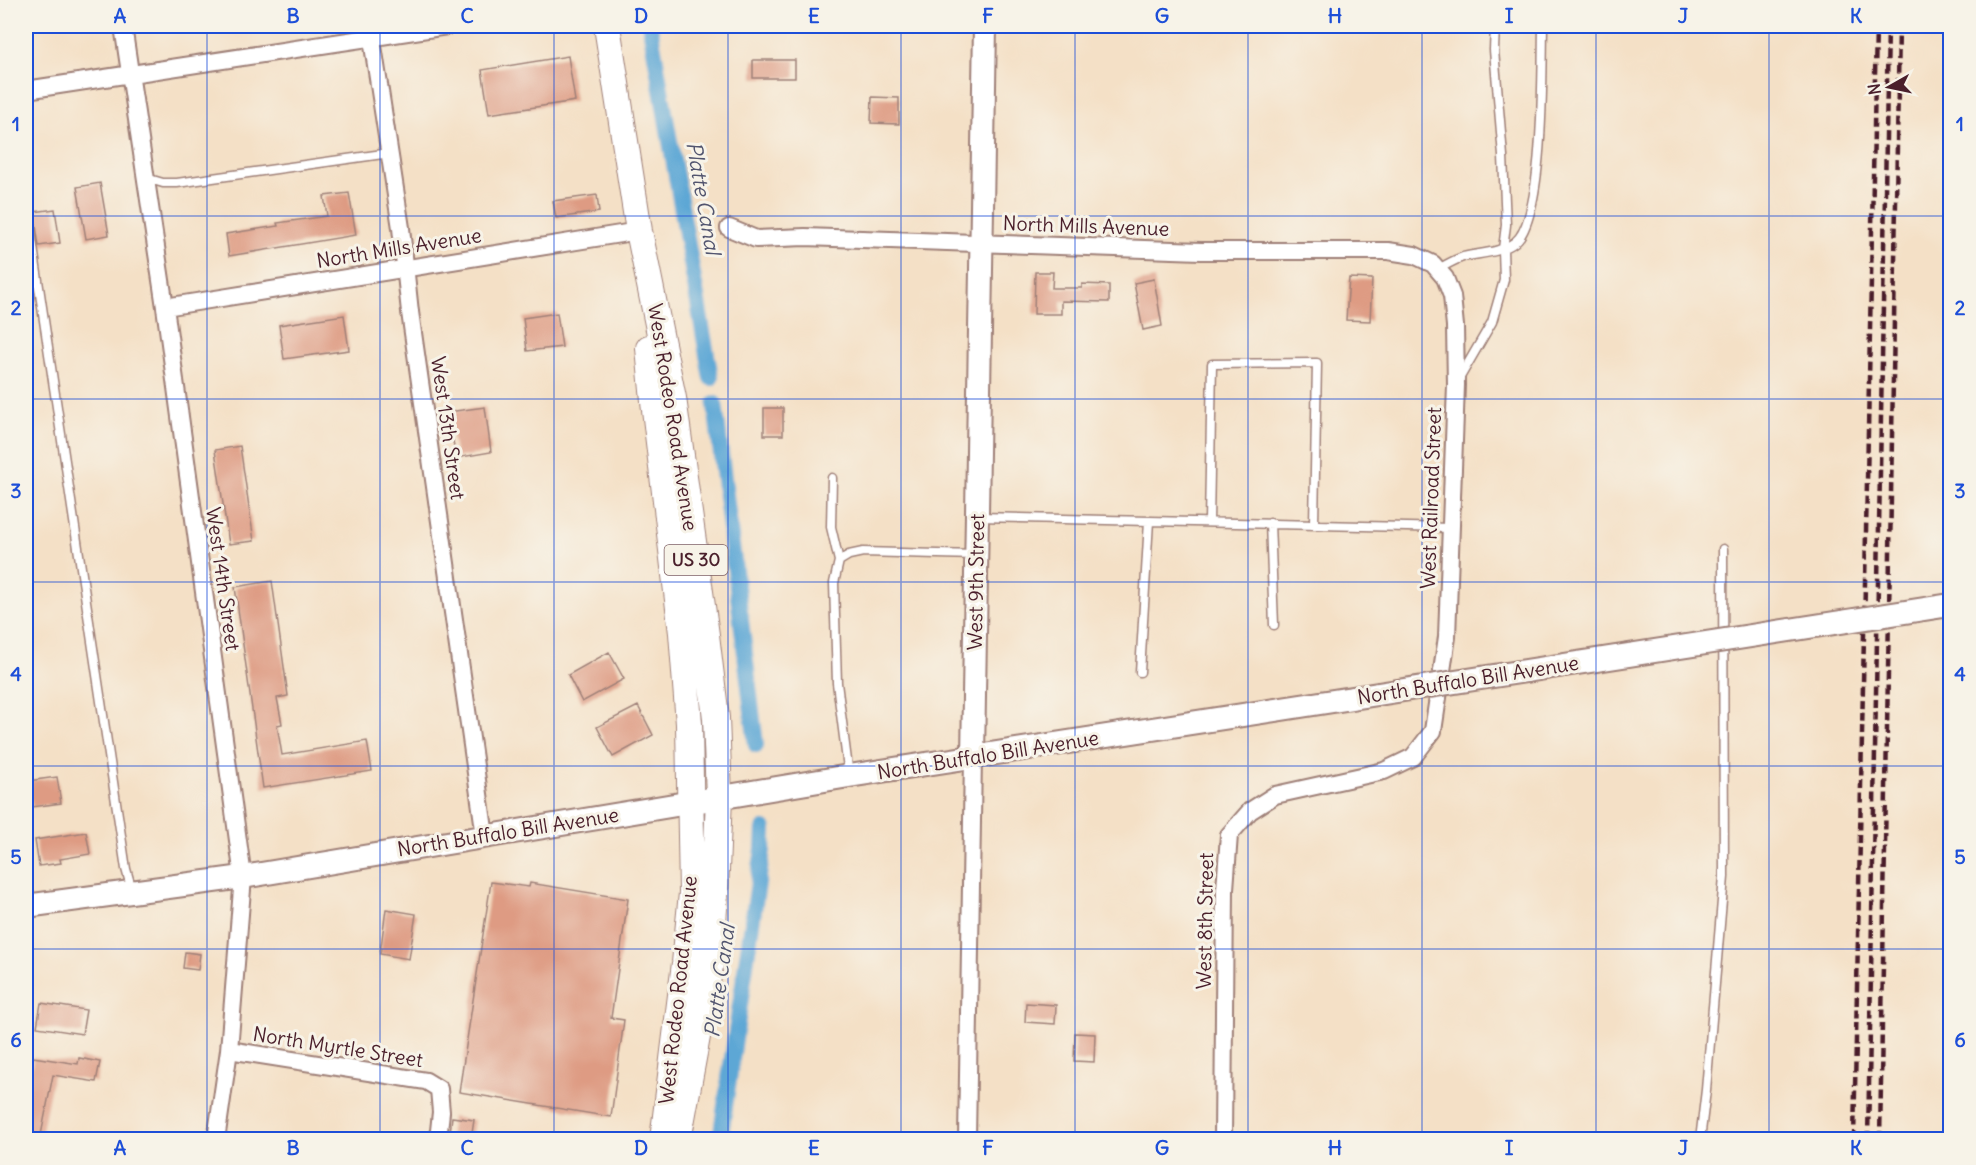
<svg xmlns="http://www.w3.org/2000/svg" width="1976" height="1165" viewBox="0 0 1976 1165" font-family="Delius,sans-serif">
<rect width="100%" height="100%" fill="#f7f3e8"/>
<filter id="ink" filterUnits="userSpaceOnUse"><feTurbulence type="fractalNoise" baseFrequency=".0167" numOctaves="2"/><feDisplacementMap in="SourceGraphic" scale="12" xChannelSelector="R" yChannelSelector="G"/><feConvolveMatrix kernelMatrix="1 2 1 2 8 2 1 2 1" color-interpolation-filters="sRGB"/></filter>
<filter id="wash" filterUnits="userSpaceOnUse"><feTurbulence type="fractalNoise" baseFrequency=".008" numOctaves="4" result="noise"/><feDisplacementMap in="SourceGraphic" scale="24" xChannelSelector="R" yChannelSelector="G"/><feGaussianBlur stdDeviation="1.35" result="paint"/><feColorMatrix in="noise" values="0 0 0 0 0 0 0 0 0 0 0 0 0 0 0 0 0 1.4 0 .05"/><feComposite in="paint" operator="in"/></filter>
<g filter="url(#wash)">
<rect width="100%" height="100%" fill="#f4e0c6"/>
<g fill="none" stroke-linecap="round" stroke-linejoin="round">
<!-- canal -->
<path stroke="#5da7d5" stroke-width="16" d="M650,26L711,378
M715,404L756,745
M720,1140L763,849L764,829"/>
</g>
<g id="blocks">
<!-- building -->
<path fill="#de9b83" d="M568,56L575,101L489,114L482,70Z
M753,60H795V78H753Z
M872,97L899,98V124L871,123Z
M100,183L109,235L86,239L77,187Z
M349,193L356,235L229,256L226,234L278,226L277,223L327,216L324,196Z
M597,195L599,212L556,218L553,201Z
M55,209L60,243L39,246L34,212Z
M1035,272H1053L1052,288H1082V284L1109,285V302L1061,301V314H1034Z
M1349,278L1372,279L1370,321L1346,320Z
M1154,279L1162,326L1143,330L1134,283Z
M557,313L562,347L527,351L523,318Z
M344,315L349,350L284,359L279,325Z
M485,407L491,452L456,458L448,412Z
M764,408H783V435H764Z
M240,446L254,541L229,544L215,450Z
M272,581L288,696L277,698L282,724L277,725L282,755L367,741L372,771L263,788L235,587Z
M609,652L624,679L582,702L568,675Z
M638,706L653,735L613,757L597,727Z
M57,777L61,803L32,807L28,781Z
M86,832L90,854L60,859L61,863L39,866L35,840Z
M491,882L529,887L530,883L628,899L611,1018L624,1020L611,1117L459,1092Z
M386,909L416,914L409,959L380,954Z
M185,952L200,954L198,970L183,968Z
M41,1003L86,1010L82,1034L37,1027Z
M1026,1003L1056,1005L1055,1024L1025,1022Z
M1075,1033L1095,1034L1094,1062L1074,1061Z
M33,1057L78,1064L79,1058L100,1062L96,1082L53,1075L40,1140H26V1103Z
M452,1117L474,1120L471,1140H449Z"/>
</g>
</g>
<g filter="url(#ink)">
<use href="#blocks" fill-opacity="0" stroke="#9f8078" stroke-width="1.5"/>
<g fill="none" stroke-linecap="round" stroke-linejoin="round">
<defs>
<path id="lane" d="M146,178L163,183H177L390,153
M26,200L126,869L132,890
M1438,269C1446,265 1454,260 1463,257C1480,253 1501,253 1515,242C1545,219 1542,66 1543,26
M1459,379L1492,322L1504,280L1503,249L1506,225L1503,156L1494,50L1495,26
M832,478L831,527L839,561L834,583L837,683L849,776
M977,517L1451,528
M1209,522L1212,364L1317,363L1314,524
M1270,523L1274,625
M839,561L849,555L863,552L975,555
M1140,672L1149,521
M1700,1140L1706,1090L1724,877L1723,549"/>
<path id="street" d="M123,26L165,307L243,877L229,1050L216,1140
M370,26L401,228L410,312L485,836
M26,90L447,26
M729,228L756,239L805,237L1201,251H1388L1414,255L1433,264L1445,278L1452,296L1455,326L1456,385L1447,637L1433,731L1413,757L1384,771L1275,795L1250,811L1229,835L1225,889L1223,1140
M165,307L639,231
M229,1050L426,1081L439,1089L441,1112L438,1140
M967,1140L973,757"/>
<path id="secondary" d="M973,757L985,26
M26,906L243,877L849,776L1378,694"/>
<path id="primary" d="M607,26L639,231L673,398L706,635L716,718L719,797L715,894L710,966L678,1140
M649,348L654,401L682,633L689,724L692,893L685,963L663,1140"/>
</defs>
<!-- lane casing -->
<use href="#lane" stroke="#9f8078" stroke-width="11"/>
<!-- street casing -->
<use href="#street" stroke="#9f8078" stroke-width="20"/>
<!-- secondary casing -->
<use href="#secondary" stroke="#9f8078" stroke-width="26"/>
<!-- primary casing -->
<use href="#primary" stroke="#9f8078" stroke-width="28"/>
<!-- lane -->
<use href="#lane" stroke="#fff" stroke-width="8"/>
<!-- street -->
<use href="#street" stroke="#fff" stroke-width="16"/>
<!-- secondary -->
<use href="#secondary" stroke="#fff" stroke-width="22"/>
<!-- primary -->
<use href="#primary" stroke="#fff" stroke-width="26"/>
<!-- rail -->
<path stroke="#4a1f2b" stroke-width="4.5" stroke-dasharray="9 4.5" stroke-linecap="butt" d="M1854,1140L1876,26
M1868,1140L1888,26
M1880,1140L1899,26"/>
<defs>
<path id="secondary-bridge" d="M1378,694L1950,605"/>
</defs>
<!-- secondary-bridge casing -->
<use href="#secondary-bridge" stroke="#9f8078" stroke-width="26" stroke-linecap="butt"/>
<!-- secondary-bridge -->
<use href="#secondary-bridge" stroke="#fff" stroke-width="22"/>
</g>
</g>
<!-- grid -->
<path fill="none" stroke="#1d4ed8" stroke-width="1.5" stroke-opacity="0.55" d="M207,26V1140M380,26V1140M554,26V1140M728,26V1140M901,26V1140M1075,26V1140M1248,26V1140M1422,26V1140M1596,26V1140M1769,26V1140M26,216H1950M26,399H1950M26,582H1950M26,766H1950M26,949H1950"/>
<g text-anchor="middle" stroke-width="6" stroke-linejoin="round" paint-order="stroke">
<!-- shield labels -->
<rect fill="#f7f3e8" stroke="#7e5f64" stroke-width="1.5" x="664.5" y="545" width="63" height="30" rx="4.5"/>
<g font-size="18" font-weight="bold" fill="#4a1f2b">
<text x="696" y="566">US 30</text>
</g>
<!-- street labels -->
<g font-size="20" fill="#4a1f2b" stroke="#f7f3e8">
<text transform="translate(1086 226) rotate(2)" y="7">North Mills Avenue</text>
<text transform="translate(399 248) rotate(-9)" y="7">North Mills Avenue</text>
<text transform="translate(673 417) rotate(81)" y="7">West Rodeo Road Avenue</text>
<text transform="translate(448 428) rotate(82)" y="7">West 13th Street</text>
<text transform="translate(1431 498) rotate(-88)" y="7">West Railroad Street</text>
<text transform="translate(223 579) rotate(82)" y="7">West 14th Street</text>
<text transform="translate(976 582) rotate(-89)" y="7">West 9th Street</text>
<text transform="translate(1468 680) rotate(-9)" y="7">North Buffalo Bill Avenue</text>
<text transform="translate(988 755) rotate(-9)" y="7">North Buffalo Bill Avenue</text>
<text transform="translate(508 832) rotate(-9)" y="7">North Buffalo Bill Avenue</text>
<text transform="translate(1205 921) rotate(-89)" y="7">West 8th Street</text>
<text transform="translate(678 990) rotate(-84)" y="7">West Rodeo Road Avenue</text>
<text transform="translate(338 1047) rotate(9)" y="7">North Myrtle Street</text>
</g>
<!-- water labels -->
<g font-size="21" font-style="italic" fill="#52556f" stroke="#f7f3e8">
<text transform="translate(703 198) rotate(80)" y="7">Platte Canal</text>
<text transform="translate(720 981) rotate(-82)" y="7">Platte Canal</text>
</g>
</g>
<!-- margin -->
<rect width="1976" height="1165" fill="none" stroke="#f7f3e8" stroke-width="66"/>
<!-- north arrow -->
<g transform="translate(1889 87) rotate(261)" stroke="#f7f3e8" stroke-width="4.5" paint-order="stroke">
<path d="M0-4.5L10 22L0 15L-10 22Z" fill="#4a1f2b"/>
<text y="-9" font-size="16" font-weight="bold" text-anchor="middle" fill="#4a1f2b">N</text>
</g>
<rect x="33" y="33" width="1910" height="1099" fill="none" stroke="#1d4ed8" stroke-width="2"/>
<g font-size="20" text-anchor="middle" font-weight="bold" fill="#1d4ed8">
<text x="120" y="23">A</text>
<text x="293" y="23">B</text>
<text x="467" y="23">C</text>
<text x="641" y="23">D</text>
<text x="814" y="23">E</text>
<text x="988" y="23">F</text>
<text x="1162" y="23">G</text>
<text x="1335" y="23">H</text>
<text x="1509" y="23">I</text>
<text x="1683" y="23">J</text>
<text x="1856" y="23">K</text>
<text x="16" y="131">1</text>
<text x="1960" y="131">1</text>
<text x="16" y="315">2</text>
<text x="1960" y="315">2</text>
<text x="16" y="498">3</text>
<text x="1960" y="498">3</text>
<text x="16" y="681">4</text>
<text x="1960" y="681">4</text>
<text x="16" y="864">5</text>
<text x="1960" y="864">5</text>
<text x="16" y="1047">6</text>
<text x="1960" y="1047">6</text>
<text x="120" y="1155">A</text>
<text x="293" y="1155">B</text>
<text x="467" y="1155">C</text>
<text x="641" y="1155">D</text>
<text x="814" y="1155">E</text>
<text x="988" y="1155">F</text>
<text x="1162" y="1155">G</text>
<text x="1335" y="1155">H</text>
<text x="1509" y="1155">I</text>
<text x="1683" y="1155">J</text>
<text x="1856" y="1155">K</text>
</g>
</svg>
